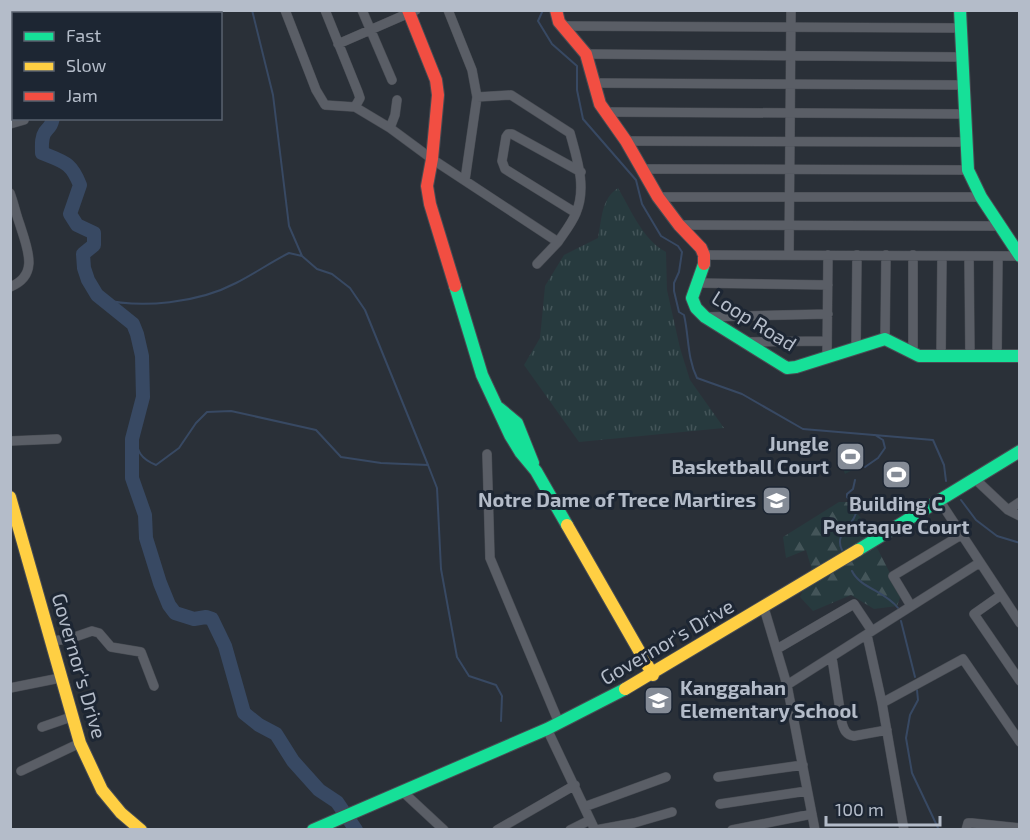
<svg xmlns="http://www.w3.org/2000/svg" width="1030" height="840" viewBox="0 0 1030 840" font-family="'Exo 2',sans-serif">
<defs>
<pattern id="grass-tufts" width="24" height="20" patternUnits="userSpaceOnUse" patternTransform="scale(1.5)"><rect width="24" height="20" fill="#273a3e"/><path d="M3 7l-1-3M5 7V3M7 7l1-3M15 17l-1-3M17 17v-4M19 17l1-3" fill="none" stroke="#445559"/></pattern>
<pattern id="forest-firs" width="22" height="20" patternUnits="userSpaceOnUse" patternTransform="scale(1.5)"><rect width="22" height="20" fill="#273a3e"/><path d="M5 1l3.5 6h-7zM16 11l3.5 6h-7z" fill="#445559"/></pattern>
</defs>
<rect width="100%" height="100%" fill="#2a3038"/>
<!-- grass -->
<path fill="url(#grass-tufts)" d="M618,188C631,210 643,240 666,252L667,290L680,348L690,380L724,428L579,442L524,365L540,338L545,286L564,255L598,238C602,219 601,199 618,188Z"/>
<!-- forest -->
<path fill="url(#forest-firs)" d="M839,502H848L864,522L901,595L897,606L874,609L851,595L813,611L800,597L812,570L806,550L786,558L783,537Z"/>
<!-- garden -->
<path fill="#273a3e" d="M855,443L865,463L845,474L836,449Z"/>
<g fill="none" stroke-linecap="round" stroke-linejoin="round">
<!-- stream -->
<path stroke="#384963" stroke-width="2" d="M252,10L273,95L289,226L302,256L317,269L332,274L350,288L365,310L428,465
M543,10L538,21L552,44L577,66V90L583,119L636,180L642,204L661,236L678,246L682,252L679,272L674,283V291L679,312L684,315C689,336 687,358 697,378L742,394L803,429L933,440L944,465L946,481
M100,299C142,309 198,303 236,283C254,274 271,262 289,253L302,256
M134,435C138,451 139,458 156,465L179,448L196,423L207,412L231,411L316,430L341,457L381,463L428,465L437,488L441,569L457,657L469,676L496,685L502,696L501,721
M865,467L878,458L885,448L883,440L875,435
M961,500L976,520L997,536L1020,543
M842,550C833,532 856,526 857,508L847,497V494L853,489L855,480
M852,571C860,588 885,591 898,608
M901,621L915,677
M917,690L918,700L910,715L906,738L912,773L939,830"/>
<!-- river -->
<path stroke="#384963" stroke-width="14" d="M78,14V10
M53,118C51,126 50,126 45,132C41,138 42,146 42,153C64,162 71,162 80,185L70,214L77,225L94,233V245L83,254L84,268L88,280L97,295L133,324L137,334L142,356L143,397L132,439V478L145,515L146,538L160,583L169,605L175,613L194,619L206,617L212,619L225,646L244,713L259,725L276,734L293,761L319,790L337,802L356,830"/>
<defs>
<path id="street" d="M35,10L36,14
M285,10L316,90L325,105L355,107L390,128L432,159L558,242C564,233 572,223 576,213C587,187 577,159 570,133L511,95L477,97
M325,10L358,92L360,98L355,107
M362,10L392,80
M448,10L472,70L477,97L465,180
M563,26L961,28
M338,44L416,10
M586,54L963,57
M10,64L14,76
M594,83L963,85
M607,112L965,114
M10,124L24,120V118
M390,128L395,115L397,100
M626,141L966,142
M643,169L968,170
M10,193C14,204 16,214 20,225C27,248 40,275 10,287
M658,197H981
M576,213L505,169L502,161L506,137L508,134H512L581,172
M679,225L1000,226
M704,255L1019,256
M789,255L791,10
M969,256L970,357
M537,264L558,242
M697,283L828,285
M705,317L828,314
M885,339L886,255
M746,342L827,341
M856,348L857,255
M913,353V255
M827,356L828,255
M997,356L998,256
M941,357L942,256
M10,441L57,439
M487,454L490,558L559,723
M974,478L1008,510
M939,500L1020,623
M1020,502L1008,510L1020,516
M1001,595L974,614L1020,681
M911,606L893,576L961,535
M764,608L787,685L815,830
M867,635L882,703L904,830
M51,641L69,639L92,631L99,633L111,647L141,652L154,686
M777,649L854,604L872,631
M832,658L842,723C844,730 846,735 854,736L887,730
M787,685L979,563
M10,688L60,678
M882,703L963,659L1020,742
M42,727L71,717
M547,729L595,830
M21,771L80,743
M718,777L803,765
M402,791L444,830
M720,804L807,791
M584,807L666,777
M497,830L575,785
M570,830L590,820
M596,830L634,823L672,812
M732,830L812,814
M966,830L968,823H972L1020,828"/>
<path id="fast" d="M960,10L968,170L981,197L1020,256
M704,264L692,298L696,308L705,317L787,368L796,367L885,339L919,356H1020
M455,286L482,375L510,435L521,453L536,471L567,525
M499,408L517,423L533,463
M858,550L1020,451
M313,830L547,729L625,689"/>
<path id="slow" d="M10,497L80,743L102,790L121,813L141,830
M567,525L653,675
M625,689L858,550"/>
<path id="jam" d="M408,10L436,80L438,95L432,159L427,186L430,204L455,286
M556,10L559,22L586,54L600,104L626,141L658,197L679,225L701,248L704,255V264"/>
</defs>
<!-- street casing -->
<use href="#street" stroke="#484c53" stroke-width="10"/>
<!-- fast casing -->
<use href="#fast" stroke="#484c53" stroke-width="14"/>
<!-- slow casing -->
<use href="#slow" stroke="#484c53" stroke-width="14"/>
<!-- jam casing -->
<use href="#jam" stroke="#484c53" stroke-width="14"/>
<!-- street -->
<use href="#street" stroke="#5a5e66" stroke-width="9"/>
<!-- fast -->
<use href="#fast" stroke="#16e098" stroke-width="12"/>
<!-- slow -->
<use href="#slow" stroke="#ffcf43" stroke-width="12"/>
<!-- jam -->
<use href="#jam" stroke="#f24e42" stroke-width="12"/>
</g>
<!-- icons -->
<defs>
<symbol id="stadium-square" viewBox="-11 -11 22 22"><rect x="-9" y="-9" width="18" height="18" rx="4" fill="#848b96" stroke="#1d2633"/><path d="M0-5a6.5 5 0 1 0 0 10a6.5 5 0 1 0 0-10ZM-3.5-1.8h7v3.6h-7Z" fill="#fff"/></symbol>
<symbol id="school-square" viewBox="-11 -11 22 22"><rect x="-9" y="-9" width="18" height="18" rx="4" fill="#848b96" stroke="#1d2633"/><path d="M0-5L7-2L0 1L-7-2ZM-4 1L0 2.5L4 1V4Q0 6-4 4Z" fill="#fff"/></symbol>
</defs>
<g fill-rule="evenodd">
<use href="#stadium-square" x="834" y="440" width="33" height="33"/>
<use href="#stadium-square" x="880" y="458" width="33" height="33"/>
<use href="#school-square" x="760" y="484" width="33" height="33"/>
<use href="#school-square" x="642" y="684" width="33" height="33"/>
</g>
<g text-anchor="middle" stroke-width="6" stroke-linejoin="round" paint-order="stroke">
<!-- street labels -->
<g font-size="20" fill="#b4bcc9" stroke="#1d2633">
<text transform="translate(754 321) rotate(32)" y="7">Loop Road</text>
<text transform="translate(667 642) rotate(-30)" y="7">Governor's Drive</text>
<text transform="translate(79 666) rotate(74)" y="7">Governor's Drive</text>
</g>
<!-- poi labels -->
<g font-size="20" font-weight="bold" fill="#b4bcc9" stroke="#1d2633" text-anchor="end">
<text x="829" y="451">Jungle<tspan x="829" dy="23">Basketball Court</tspan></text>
<text x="756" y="507">Notre Dame of Trece Martires</text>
<text x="896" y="511" text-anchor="middle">Building C<tspan x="896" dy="23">Pentaque Court</tspan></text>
<text x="680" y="695" text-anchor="start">Kanggahan<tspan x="680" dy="23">Elementary School</tspan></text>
</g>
</g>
<!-- border -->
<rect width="1030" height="840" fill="none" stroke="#b4bcc9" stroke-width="24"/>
<!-- legend -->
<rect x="12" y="12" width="210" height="108" fill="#1d2633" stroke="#59626f" stroke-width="1.5"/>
<rect x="24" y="32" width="30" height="9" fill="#16e098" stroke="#59626f" stroke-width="1.5"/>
<text x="66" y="42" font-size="18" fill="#b4bcc9">Fast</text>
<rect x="24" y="62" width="30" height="9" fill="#ffcf43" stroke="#59626f" stroke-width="1.5"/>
<text x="66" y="72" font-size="18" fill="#b4bcc9">Slow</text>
<rect x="24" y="92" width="30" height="9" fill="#f24e42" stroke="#59626f" stroke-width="1.5"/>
<text x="66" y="102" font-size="18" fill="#b4bcc9">Jam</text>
<!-- scale -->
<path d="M826 816v9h114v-9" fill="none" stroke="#b4bcc9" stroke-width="3"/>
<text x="835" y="816" font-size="18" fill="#b4bcc9" stroke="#1d2633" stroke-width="4.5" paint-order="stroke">100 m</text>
</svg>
